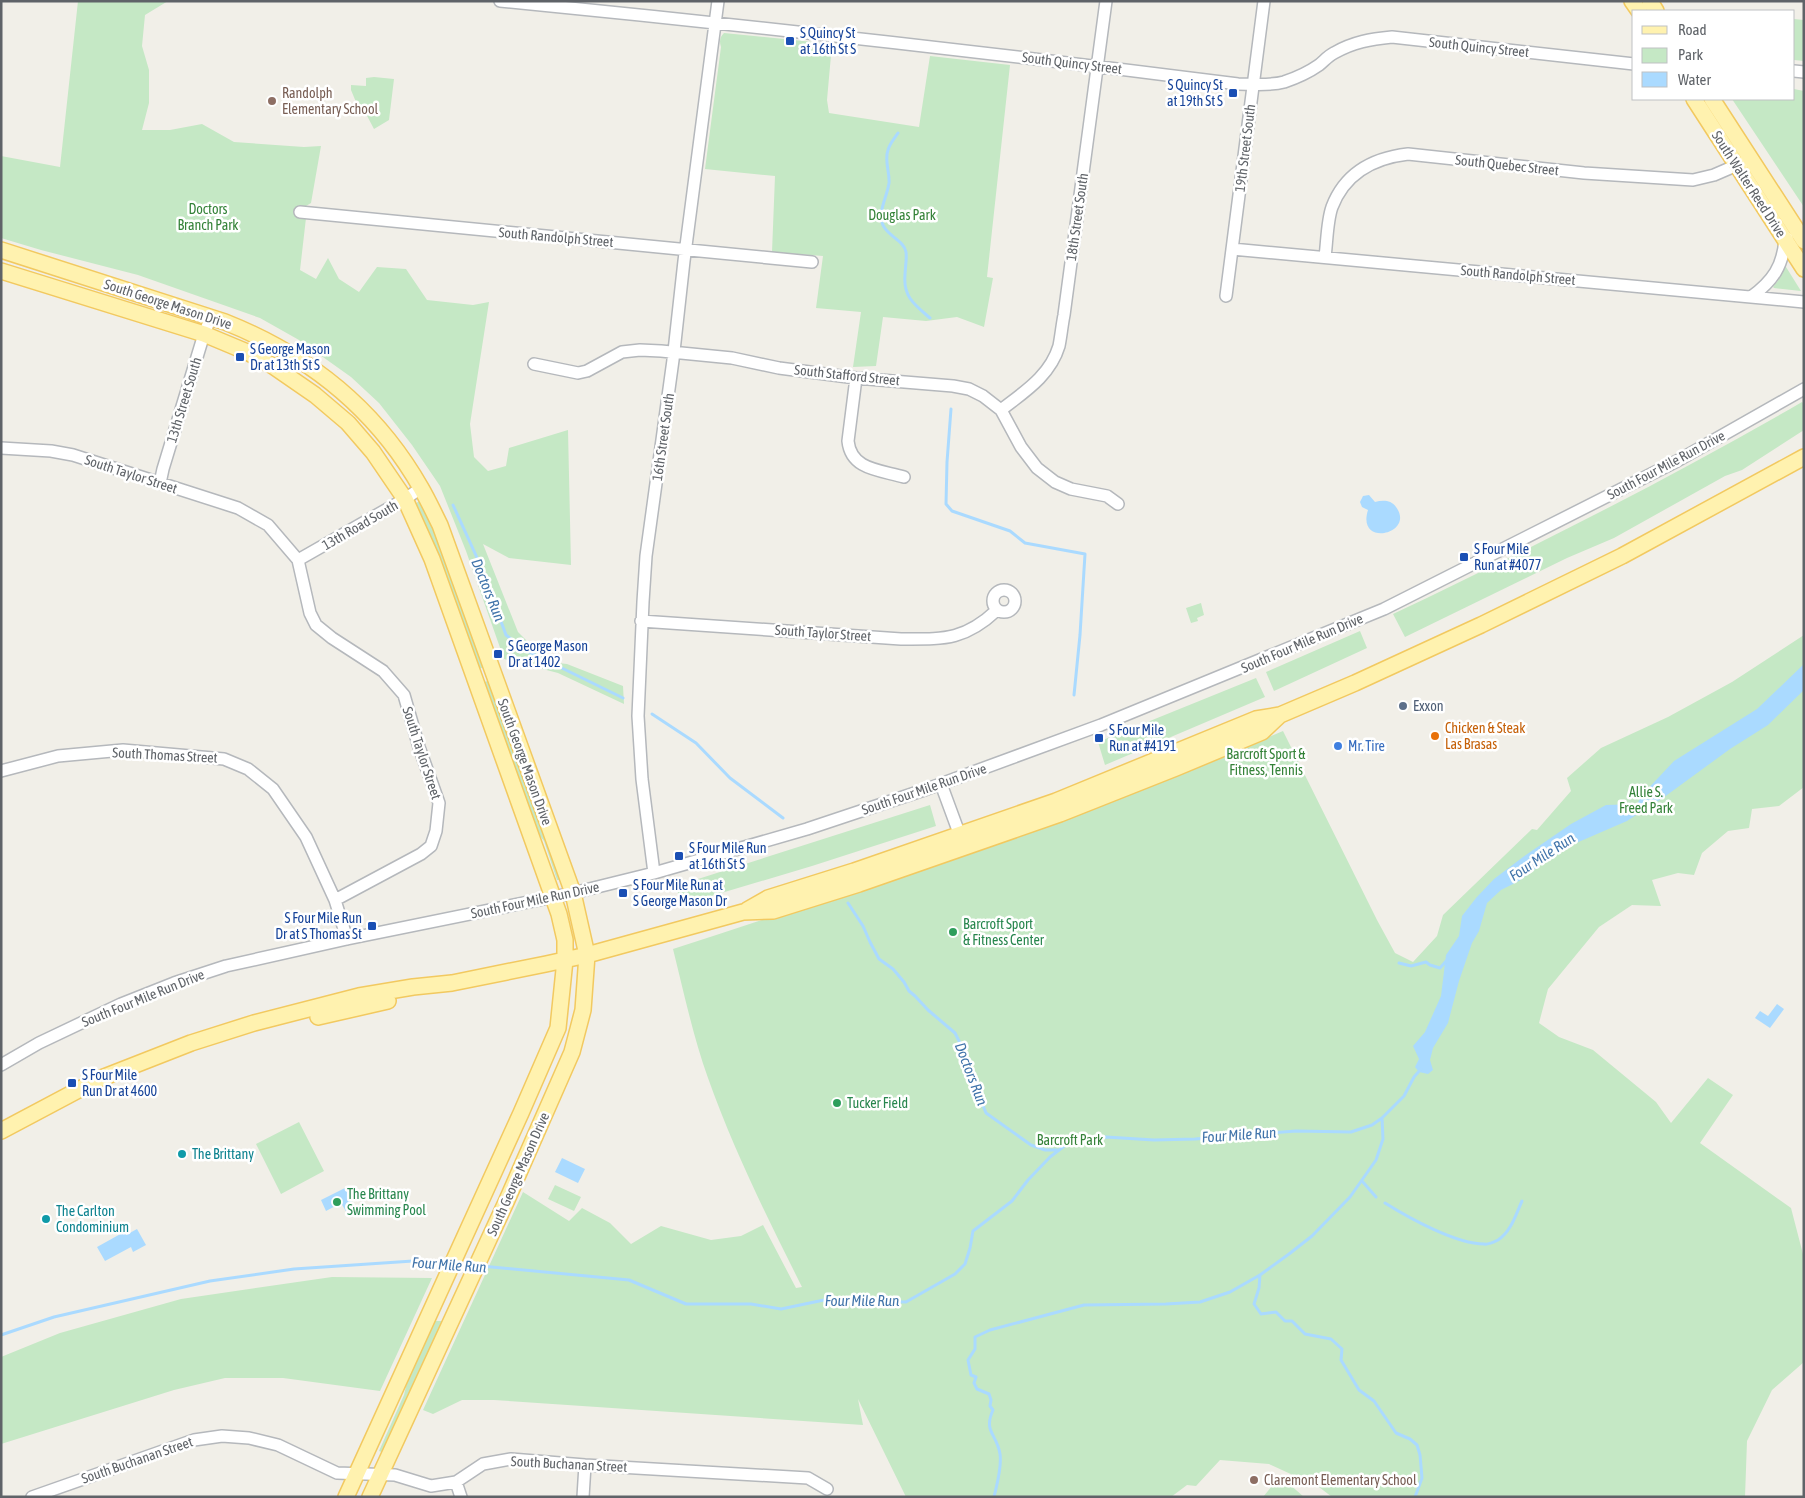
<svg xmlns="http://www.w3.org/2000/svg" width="1805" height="1498" viewBox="0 0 1805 1498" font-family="'Asap Condensed',sans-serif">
<rect width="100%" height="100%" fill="#f1efe8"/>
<!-- green -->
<path fill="#c5e8c5" d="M78,1H168L145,15L142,46L149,70V103L142,130H170L202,124L234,142L304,147L321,146L311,203L298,211L306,218L300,270L316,279L328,258L339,279L359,292L377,267L406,269L427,300L473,305L489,302L470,424L474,457L488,471L506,466L509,448L568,430L571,565L509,558L483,544L518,632L536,650L558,663L567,664L623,686L624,704L558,673L504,659L466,551L440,486L412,445L379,403L351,377L299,340L260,318L138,275L41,250L1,238V156L60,167Z
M1794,19L1804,20V61L1794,60Z
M724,33L832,44L827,100L829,113L919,127L930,56L1010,65L987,277L993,278L984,327L957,317L926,321L883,317L876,366L853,367L861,312L816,308L823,256L772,252L775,176L705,169L721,47C719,41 720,37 724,33Z
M374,77L394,79L389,120L374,129L365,112L361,114L351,90V85L366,86V78Z
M1794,89L1804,91V207L1732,99H1794Z
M1784,266L1786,267L1801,291L1774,288L1773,287L1780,278Z
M1802,402L1804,404V430L1742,470L1725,476L1614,538L1567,558L1405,637L1393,614C1532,548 1669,479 1802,402Z
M422,500L431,518L486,667L477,669L414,504Z
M1201,603L1204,615L1197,618L1198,621L1191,623L1186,608Z
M1360,631L1367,648L1274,691L1266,672Z
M1804,635V787L1779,806L1752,809L1749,828L1728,831L1702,853L1694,875L1678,873L1652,880L1661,906L1632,905L1599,927L1548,989L1539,1023L1559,1037L1593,1050L1656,1102L1671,1123L1708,1078L1733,1095L1700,1143L1791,1208L1804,1258V1362L1772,1390L1747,1441L1745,1497H1332L1319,1487L1269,1464L1220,1460L1196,1486L1187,1485L1171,1497H906L858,1399L863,1425L494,1400H462L433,1414L423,1410L523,1192L569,1221L582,1208L610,1223L631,1244L661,1226L711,1240L741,1236L763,1225L796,1288L802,1287C768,1219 734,1151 708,1078C693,1036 684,993 673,949C879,881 1085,817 1283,731L1377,920L1395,953L1413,962L1437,936L1443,915L1532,829L1537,830L1571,791L1567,778L1601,748L1668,717L1732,682Z
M1256,678L1265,697L1105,765L1098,742Z
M490,680L562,880H557L544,841L532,826L482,683Z
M930,805L936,826L812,866L681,905L676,886Z
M299,1122L324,1171L281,1194L256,1144Z
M555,1185L581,1197L574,1211L548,1199Z
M332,1277L432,1278L380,1391L283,1378H225L174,1390L1,1444V1357L60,1333L181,1299Z
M432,1321H444L384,1453L379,1451L404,1395L410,1369Z
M1280,1476L1304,1497H1263Z"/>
<!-- water -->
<path fill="#aadaff" d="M1369,495L1375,502C1383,500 1391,500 1396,507C1416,534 1356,548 1368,510L1362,507L1360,502L1363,496Z
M1804,664V690L1768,725L1730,749L1667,795L1627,821L1560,850L1519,881L1501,890L1487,903L1479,931L1472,943L1459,981L1448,1023L1433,1048L1430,1060L1433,1070L1428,1074L1419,1072L1415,1067L1419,1059L1413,1046L1425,1032L1441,996L1446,955L1459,936L1462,916L1476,898L1494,879L1523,857L1571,824L1606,805L1637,804L1643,794L1674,761L1757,709Z
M1777,1004L1784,1009L1770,1028L1755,1018L1760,1011L1768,1016Z
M562,1158L585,1169L578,1183L555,1172Z
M345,1188L355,1209L347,1213L341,1203L326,1211L321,1200Z
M137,1229L146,1245L133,1252L131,1247L105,1261L97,1247L124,1232L126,1235Z"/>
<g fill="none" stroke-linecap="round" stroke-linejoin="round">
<!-- stream -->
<path stroke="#aadaff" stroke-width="3" d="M898,133C894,139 890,143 888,150C884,161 890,172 889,183C887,198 876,214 884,227C890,237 904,241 906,252C907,260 905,268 905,275C903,297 915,305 930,318
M951,409L947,462L946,504L952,511L1010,531L1025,543L1085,554L1080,635L1074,695
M453,505L479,562L506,635L525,650L623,698
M652,714L696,743L730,778L783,818
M848,903L863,926L870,942L879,959L893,969L904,982L909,991L915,996L928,1010L955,1033L961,1045L965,1061L986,1113L1031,1145L1045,1150H1057
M1399,963L1411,966L1426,962L1430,965L1440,968L1447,960
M1362,1181L1376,1197
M1385,1203C1409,1218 1456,1244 1484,1244C1488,1245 1494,1242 1498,1240C1511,1232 1516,1214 1522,1201
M456,1264L472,1266
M481,1266L629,1280L686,1304H751L781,1309L824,1300L906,1302L955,1274L965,1264L970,1248L973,1231L1012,1201L1028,1180L1050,1157L1071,1141L1086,1138L1106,1137L1154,1140L1195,1139L1296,1131L1351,1132L1372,1125L1382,1118L1404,1096L1414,1077L1421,1069
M1260,1275L1259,1288L1254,1304L1261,1314L1276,1312L1285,1321H1292L1305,1334L1331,1339L1342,1349L1341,1360L1359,1390L1374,1401L1396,1433L1410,1439L1417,1445L1420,1455L1422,1478L1415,1497
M1,1335L54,1317L210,1281L294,1269L413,1261L447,1264
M994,1497C997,1484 1002,1467 1000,1454C997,1434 983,1432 993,1410L990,1406L991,1400L989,1394L977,1389L974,1383L976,1377L971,1375L968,1360L975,1349V1337L990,1330L1084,1305L1166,1304L1200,1302L1230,1292L1260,1275L1289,1254L1312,1236L1350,1197L1376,1160L1383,1139L1382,1118"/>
<defs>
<path id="minor" d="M500,1C746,25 993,53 1238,84C1254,84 1269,86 1284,82C1296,78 1309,72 1319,65C1324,61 1328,56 1334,53C1353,42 1371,39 1392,37L1634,64
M1794,71L1804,72
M300,212L812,262
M1232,249L1804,302
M1325,257C1327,242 1327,221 1332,207C1345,173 1373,158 1408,154L1584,173L1693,180L1714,175L1751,159
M1226,296L1264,1
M1751,297C1773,281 1783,266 1785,239L1787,238
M534,364L578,373L587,371L622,352L640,350L661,351L732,358L779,368L856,378L953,386L969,389L983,396L1001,410L1021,447L1037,468L1055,482L1071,489L1107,496L1118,504
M856,378L848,441C851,470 880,470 904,477
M1001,410C1024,392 1050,376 1059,346C1061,336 1062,325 1064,315L1106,1
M1,448L51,451L73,455L238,508L268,525L298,560L310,613L316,625L332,638L383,671L404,695L419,747L439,803L436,831L431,846L421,854L335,900
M160,483L163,469L204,334L211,317
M298,560L405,499L421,488
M993 601a11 11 0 1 1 22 0a11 11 0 1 1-22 0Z
M641,621L901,639C943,639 964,641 997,610
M1,771L58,756L123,750L224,759L248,769L273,789L306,837L335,900L347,939
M941,784L962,841
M654,873L642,779L638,716L643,602L646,556L673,360L684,261L718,1
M1,1065L39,1043L121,1004L174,983L226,966L347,939L573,893L654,873L807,829L927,789L1101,725L1384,609L1677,461L1804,389
M456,1482L461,1497
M32,1497L194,1440L222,1436L249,1438L278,1445L337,1473L395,1475L431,1486L456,1482L483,1464L511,1459L585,1465L808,1478L827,1489
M583,1497L585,1465"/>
<path id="major" d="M1632,1L1639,11
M1650,1L1656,11
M1694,99L1804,269
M1712,99L1804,241
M1,250L225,322C308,355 376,409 421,488C428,500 434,513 440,525L573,893L587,955L583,1010L572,1052L507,1200L370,1497
M1,271L204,334L247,352L273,366L315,395L348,423L373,452L405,499L432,559L559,914L565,940V960L558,1028L521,1113L346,1497
M747,910L768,898L854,871L1056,801L1256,719L1280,715L1355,683L1481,625L1622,556L1804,457
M318,1017L388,1001
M1,1131L99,1079L191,1043L254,1023L359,996L413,987L452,983L546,964L587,955L743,912L773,911L859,884L1060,814L1176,768L1262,732L1280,715"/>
</defs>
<!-- minor casing -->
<use href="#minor" stroke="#b5b8bc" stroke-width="14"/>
<!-- major casing -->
<use href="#major" stroke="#f2c960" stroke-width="18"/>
<!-- minor -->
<use href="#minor" stroke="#fff" stroke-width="11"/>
<!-- major -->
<use href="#major" stroke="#fff2af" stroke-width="15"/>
</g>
<!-- markers -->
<g fill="#1a4fb4" stroke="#fff" stroke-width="2">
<rect x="785" y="36" width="10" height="10" rx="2.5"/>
<rect x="1228" y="88" width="10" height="10" rx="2.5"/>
<rect x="235" y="352" width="10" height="10" rx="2.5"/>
<rect x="1459" y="552" width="10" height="10" rx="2.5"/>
<rect x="493" y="649" width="10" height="10" rx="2.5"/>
<rect x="1094" y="733" width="10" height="10" rx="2.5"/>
<rect x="674" y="851" width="10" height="10" rx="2.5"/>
<rect x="618" y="888" width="10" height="10" rx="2.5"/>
<rect x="367" y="921" width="10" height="10" rx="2.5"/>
<rect x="67" y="1078" width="10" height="10" rx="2.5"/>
</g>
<g fill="#8d6e63" stroke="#fff" stroke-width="2">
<circle cx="272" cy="101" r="5"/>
<circle cx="1254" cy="1480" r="5"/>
</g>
<circle fill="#5c6f8a" stroke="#fff" stroke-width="2" cx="1403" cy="706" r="5"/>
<circle fill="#e8710a" stroke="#fff" stroke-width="2" cx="1435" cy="736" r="5"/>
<circle fill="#3f7fe0" stroke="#fff" stroke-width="2" cx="1338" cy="746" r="5"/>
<g fill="#2e9e5b" stroke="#fff" stroke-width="2">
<circle cx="953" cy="932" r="5"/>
<circle cx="837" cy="1103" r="5"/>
<circle cx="337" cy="1202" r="5"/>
</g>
<g fill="#0f9aa8" stroke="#fff" stroke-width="2">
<circle cx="182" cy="1154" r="5"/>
<circle cx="46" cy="1219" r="5"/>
</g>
<g text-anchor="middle" stroke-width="5" stroke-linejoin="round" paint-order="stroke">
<!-- transit labels -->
<g font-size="14" fill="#164399" stroke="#fff" text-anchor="start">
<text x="800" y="38">S Quincy St<tspan x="800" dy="16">at 16th St S</tspan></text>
<text x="1223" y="90" text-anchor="end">S Quincy St<tspan x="1223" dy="16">at 19th St S</tspan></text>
<text x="250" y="354">S George Mason<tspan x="250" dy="16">Dr at 13th St S</tspan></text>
<text x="1474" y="554">S Four Mile<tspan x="1474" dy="16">Run at #4077</tspan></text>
<text x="508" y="651">S George Mason<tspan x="508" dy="16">Dr at 1402</tspan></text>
<text x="1109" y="735">S Four Mile<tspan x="1109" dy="16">Run at #4191</tspan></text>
<text x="689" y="853">S Four Mile Run<tspan x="689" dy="16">at 16th St S</tspan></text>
<text x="633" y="890">S Four Mile Run at<tspan x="633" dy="16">S George Mason Dr</tspan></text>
<text x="362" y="923" text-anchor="end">S Four Mile Run<tspan x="362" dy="16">Dr at S Thomas St</tspan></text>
<text x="82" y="1080">S Four Mile<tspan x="82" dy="16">Run Dr at 4600</tspan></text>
</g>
<!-- street labels -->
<g font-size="14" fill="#5f6368" stroke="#fff">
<text transform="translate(1479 47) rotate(6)" y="5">South Quincy Street</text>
<text transform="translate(1072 63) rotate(7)" y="5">South Quincy Street</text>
<text transform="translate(1245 148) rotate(-83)" y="5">19th Street South</text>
<text transform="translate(1507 165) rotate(6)" y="5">South Quebec Street</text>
<text transform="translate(1749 184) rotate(57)" y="5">South Walter Reed Drive</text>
<text transform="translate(1077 217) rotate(-82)" y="5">18th Street South</text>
<text transform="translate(556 237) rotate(5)" y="5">South Randolph Street</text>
<text transform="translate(1518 275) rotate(5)" y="5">South Randolph Street</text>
<text transform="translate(168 304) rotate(18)" y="5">South George Mason Drive</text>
<text transform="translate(847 375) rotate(6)" y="5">South Stafford Street</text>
<text transform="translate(184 400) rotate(-73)" y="5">13th Street South</text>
<text transform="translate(663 437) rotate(-82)" y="5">16th Street South</text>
<text transform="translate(1666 465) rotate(-28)" y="5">South Four Mile Run Drive</text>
<text transform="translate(131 474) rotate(18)" y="5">South Taylor Street</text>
<text transform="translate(360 525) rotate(-30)" y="5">13th Road South</text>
<text transform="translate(823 633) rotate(4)" y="5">South Taylor Street</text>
<text transform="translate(1302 643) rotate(-23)" y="5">South Four Mile Run Drive</text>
<text transform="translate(422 753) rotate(72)" y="5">South Taylor Street</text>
<text transform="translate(165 755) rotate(3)" y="5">South Thomas Street</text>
<text transform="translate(525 762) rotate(70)" y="5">South George Mason Drive</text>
<text transform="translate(924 789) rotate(-19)" y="5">South Four Mile Run Drive</text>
<text transform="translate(535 900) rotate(-12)" y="5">South Four Mile Run Drive</text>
<text transform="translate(143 998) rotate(-22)" y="5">South Four Mile Run Drive</text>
<text transform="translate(518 1174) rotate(-66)" y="5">South George Mason Drive</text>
<text transform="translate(137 1460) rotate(-19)" y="5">South Buchanan Street</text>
<text transform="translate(569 1464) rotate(3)" y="5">South Buchanan Street</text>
</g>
<!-- education labels -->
<g font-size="14" fill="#785e54" stroke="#fff" text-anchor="start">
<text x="282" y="98">Randolph<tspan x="282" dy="16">Elementary School</tspan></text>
<text x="1264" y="1485">Claremont Elementary School</text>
</g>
<!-- park labels -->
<g font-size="14" fill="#348238" stroke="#fff">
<text x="208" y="214">Doctors<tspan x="208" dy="16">Branch Park</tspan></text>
<text x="902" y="220">Douglas Park</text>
<text x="1266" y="759">Barcroft Sport &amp;<tspan x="1266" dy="16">Fitness, Tennis</tspan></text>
<text x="1646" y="797">Allie S.<tspan x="1646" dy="16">Freed Park</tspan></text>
<text x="1070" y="1145">Barcroft Park</text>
</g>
<!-- service labels -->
<g font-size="14" fill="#4e5e75" stroke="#fff" text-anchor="start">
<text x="1413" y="711">Exxon</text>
</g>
<!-- food labels -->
<g font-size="14" fill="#c56008" stroke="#fff" text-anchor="start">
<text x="1445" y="733">Chicken &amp; Steak<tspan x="1445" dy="16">Las Brasas</tspan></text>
</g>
<!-- shop labels -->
<g font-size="14" fill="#366cbe" stroke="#fff" text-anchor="start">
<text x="1348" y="751">Mr. Tire</text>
</g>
<!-- leisure labels -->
<g font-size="14" fill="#27864d" stroke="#fff" text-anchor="start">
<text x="963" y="929">Barcroft Sport<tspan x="963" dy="16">&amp; Fitness Center</tspan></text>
<text x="847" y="1108">Tucker Field</text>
<text x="347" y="1199">The Brittany<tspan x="347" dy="16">Swimming Pool</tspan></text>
</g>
<!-- culture labels -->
<g font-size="14" fill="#0d838f" stroke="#fff" text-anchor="start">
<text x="192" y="1159">The Brittany</text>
<text x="56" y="1216">The Carlton<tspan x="56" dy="16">Condominium</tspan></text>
</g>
<!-- water labels -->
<g font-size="15" font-style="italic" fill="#4174aa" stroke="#fff">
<text transform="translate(488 590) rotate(68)" y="5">Doctors Run</text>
<text transform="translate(1542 857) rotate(-33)" y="5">Four Mile Run</text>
<text transform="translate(971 1074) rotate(69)" y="5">Doctors Run</text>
<text transform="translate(1239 1135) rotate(-4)" y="5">Four Mile Run</text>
<text transform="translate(449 1265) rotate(4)" y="5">Four Mile Run</text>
<text x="862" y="1306">Four Mile Run</text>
</g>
</g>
<!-- border -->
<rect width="1805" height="1498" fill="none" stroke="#5f6368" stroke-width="5"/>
<!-- legend -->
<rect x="1632" y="10" width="162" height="90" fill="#ffffff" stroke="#bfc1c3"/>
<rect x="1642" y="26" width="25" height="8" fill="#fff2af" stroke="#bfc1c3"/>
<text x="1678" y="35" font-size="15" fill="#5f6368">Road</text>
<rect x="1642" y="48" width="25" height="15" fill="#c5e8c5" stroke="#bfc1c3"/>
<text x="1678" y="60" font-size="15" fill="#5f6368">Park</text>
<rect x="1642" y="72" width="25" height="15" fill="#aadaff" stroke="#bfc1c3"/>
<text x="1678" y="85" font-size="15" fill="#5f6368">Water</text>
</svg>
